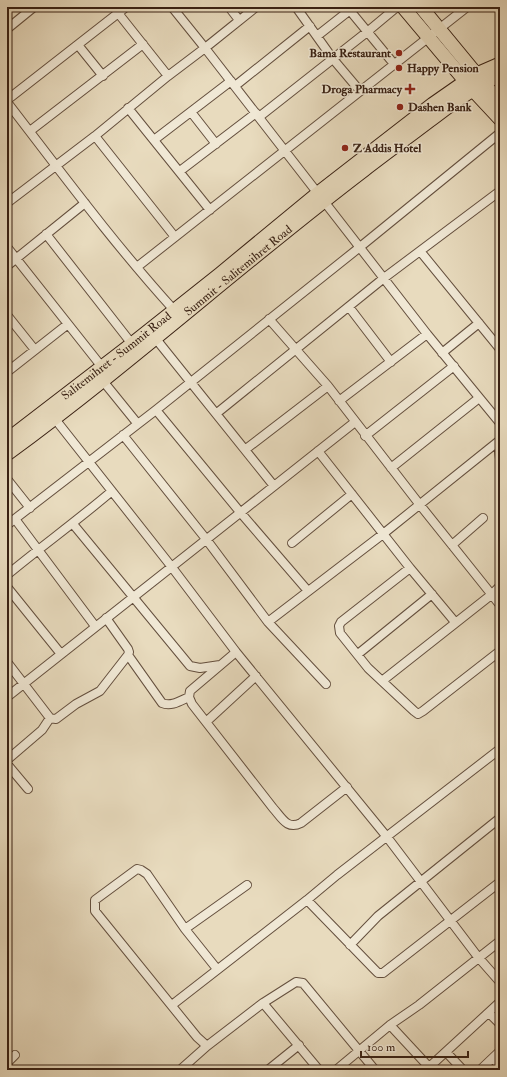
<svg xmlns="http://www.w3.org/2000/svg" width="507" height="1077" viewBox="0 0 507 1077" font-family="'IM FELL Double Pica',serif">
<rect width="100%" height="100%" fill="#e8dbbe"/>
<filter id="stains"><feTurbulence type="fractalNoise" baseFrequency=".005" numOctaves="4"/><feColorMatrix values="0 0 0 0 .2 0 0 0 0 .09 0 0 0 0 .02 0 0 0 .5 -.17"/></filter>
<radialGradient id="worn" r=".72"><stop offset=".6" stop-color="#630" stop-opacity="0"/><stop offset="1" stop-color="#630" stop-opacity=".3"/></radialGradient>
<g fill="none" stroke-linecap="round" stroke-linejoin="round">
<defs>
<path id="street" d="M229,7L239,20
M256,7L205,48L427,334L500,423
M296,7L333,59L360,91
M347,7L394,64
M118,13L168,76
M7,29L34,7
M317,36L350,10
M78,45L103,76
M235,86L310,26
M7,100L126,7
M7,102C61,172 114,244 174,310
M128,108L210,210
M191,112L216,144
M259,117L367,32L397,7
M30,131L143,44
M95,136L175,237
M154,140L231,81
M180,171L256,113
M7,203L95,136L168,76L205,48L172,7
M46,234L132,344
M7,247L102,367
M420,251L500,349
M7,266L85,203
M137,267L467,7
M349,307L391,362
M7,315L35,350
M269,319L328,386L420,505L500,605
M156,339L274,486
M442,353L479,323
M7,372L68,324
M103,381L137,423
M339,401L427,334
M156,410L240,512L308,591
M217,413L384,278L500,191
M55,419L171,566L236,652L387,837L478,957L500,982
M123,435L206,539L268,622L326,684
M365,436L454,366
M498,442L500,459
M246,449L328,386
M318,451L410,568L455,622
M391,468L479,398
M7,479L30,508
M15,519L95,626
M73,524L190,666L200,668L220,665
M7,525L156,410L360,247L500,133
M292,543L352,494
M452,545L483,518
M410,568L341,622L339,626L340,633L368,668L414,711L418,714L423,711L500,651
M7,575C42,546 78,520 112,491
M7,587L61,654
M268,622L383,534L500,440
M236,652L190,691L189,697L192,704L273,808C282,818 287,830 301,823L347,787
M358,654L432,594
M128,655L162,703C171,707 180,701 189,697
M7,662L50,718L56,719L76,704L100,691L128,655L129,652L128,649L106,618
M382,681L491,595L500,586
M7,697L355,422
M206,722L256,676
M7,760L42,730L50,718
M7,764L28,789
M307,900L374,969L378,973H383L500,882
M185,929L247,885
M350,945L378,916L500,818
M217,969L185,929L147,874L141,870L137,869L95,900V911L197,1037L207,1046L263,1003L296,982L303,983L375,1070
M263,1003L319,1070
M172,1005L307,900L337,875L500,749
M489,1013L500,1024
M390,1025L429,1067
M446,1052L463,1070
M493,1058L500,1066
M7,1063L15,1055
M180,1070L207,1046
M268,1070L299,1045
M336,1070L390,1025L419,1005L500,941
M426,1070L500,1002
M480,1070L500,1051"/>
<g id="primary">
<path d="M403,7L472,89L500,119"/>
<path d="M421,7L500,103"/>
<path id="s1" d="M7,440L132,344L220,274L317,194L433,104L466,81L477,74L500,64"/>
<path id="s2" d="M7,454C130,364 243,262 364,170C386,153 408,137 429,121C452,104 474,87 500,75"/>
</g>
</defs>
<!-- street casing -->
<use href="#street" stroke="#644f3e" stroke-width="10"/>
<!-- primary casing -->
<use href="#primary" stroke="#382013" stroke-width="15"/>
<!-- street -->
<use href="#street" stroke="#f0e8d5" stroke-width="8"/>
<!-- primary -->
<use href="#primary" stroke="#e8dbbe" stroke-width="13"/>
</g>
<!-- markers -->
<g fill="#8f2418" stroke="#f0e8d5" stroke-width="1.5">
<circle cx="399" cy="53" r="4"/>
<circle cx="399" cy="68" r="4"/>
<path d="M408 83h4v4h4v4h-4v4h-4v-4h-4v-4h4z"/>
<circle cx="400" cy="107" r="4"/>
<circle cx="345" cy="148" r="4"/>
</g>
<g text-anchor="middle" stroke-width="3" stroke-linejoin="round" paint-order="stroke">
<!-- poi labels -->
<g font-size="12" font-weight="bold" fill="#382013" stroke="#f0e8d5" text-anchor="start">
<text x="391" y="57" text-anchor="end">Bama Restaurant</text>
<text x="407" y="72">Happy Pension</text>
<text x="402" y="93" text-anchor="end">Droga Pharmacy</text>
<text x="408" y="111">Dashen Bank</text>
<text x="353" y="152">Z Addis Hotel</text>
</g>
<!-- street labels -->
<g font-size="12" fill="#382013" stroke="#f0e8d5">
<text dy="4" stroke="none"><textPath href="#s2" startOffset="295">Summit - Salitemihret Road</textPath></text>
<text dy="4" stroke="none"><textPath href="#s1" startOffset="138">Salitemihret - Summit Road</textPath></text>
</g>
</g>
<!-- margin -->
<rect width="507" height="1077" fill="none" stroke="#e8dbbe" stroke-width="24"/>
<rect x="8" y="8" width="491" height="1061" fill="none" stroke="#382013" stroke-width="2"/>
<rect x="12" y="12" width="483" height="1053" fill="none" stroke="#382013"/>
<!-- scale -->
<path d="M361 1051v6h107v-6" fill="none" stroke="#382013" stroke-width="2"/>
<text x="367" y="1051" font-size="12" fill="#382013" stroke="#f0e8d5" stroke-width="3" paint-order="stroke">100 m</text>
<rect width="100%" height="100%" filter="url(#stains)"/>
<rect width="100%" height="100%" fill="url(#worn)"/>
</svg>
